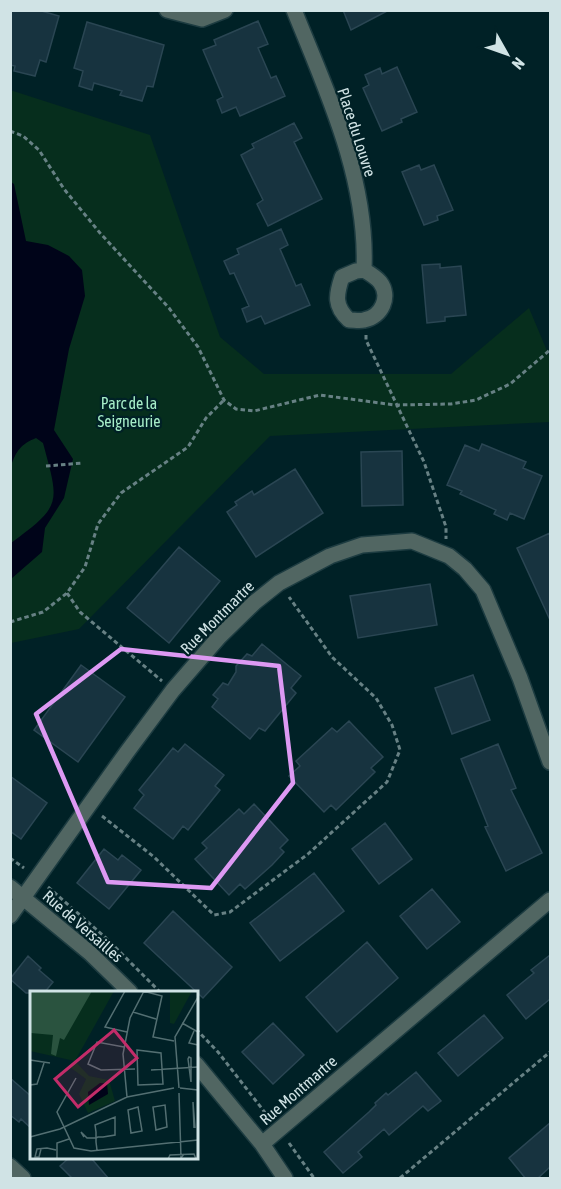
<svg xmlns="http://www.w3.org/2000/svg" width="561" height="1189" viewBox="0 0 561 1189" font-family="'Asap Condensed',sans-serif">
<rect width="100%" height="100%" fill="#002126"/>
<!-- green -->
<path fill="#062e1d" d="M10,90L150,135L220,337L264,374H451L529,308L550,358V422L270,436L79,629L11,643Z"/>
<!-- water -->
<path fill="#000419" d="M11,182L14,184L26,241L48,245L69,256L82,270L85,296L69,349L54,430L73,459L64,498L45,528L42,552L11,579V543C63,505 59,503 43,443L36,438C21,444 16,451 11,466Z"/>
<!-- building -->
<path fill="#17333f" stroke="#2a4653" stroke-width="1.5" d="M10,10H38L59,16L46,62L40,60L35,76L14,71L15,66L10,65Z
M343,10H389L351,30Z
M258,21L268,44L258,48L271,78L276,76L285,96L240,116L236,107L222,113L217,100L223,97L203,50L216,45L214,40Z
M87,22L164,45L153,87L147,86L142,101L120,95L122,91L94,83L92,90L79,86L83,71L74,68Z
M397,67L417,112L401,119L402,122L382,131L363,88L369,85L365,75L380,68L382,74Z
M294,123L302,138L294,142L322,199L268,226L257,204L263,200L241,155L254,148L252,144Z
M419,165L421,170L434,165L453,210L437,216L438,220L424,225L402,172Z
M281,229L288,245L280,249L296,286L301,284L310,305L265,324L261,316L247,322L242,309L249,306L234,273L230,274L224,261L239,254L237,249Z
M440,264V268L461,266L466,315L445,317V321L427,323L422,265Z
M482,444L526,462L523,468L542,476L524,519L510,513L507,520L494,514L496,510L460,494L462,491L447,485L465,445L479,451Z
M402,451L403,505L362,506L361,452Z
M295,469L323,513L256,557L227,512L237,505L235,502L252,491L254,495Z
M550,533V620L517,548Z
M179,547L220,581L169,643L127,608Z
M430,584L437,625L358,638L350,596Z
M262,644L301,676L291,688L296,693L265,731L259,728L250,739L212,707L218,699L213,695L223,683L228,685L236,672V666L247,654L252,656Z
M81,665L125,697L78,762L34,730Z
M473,675L490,720L452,734L435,688Z
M349,721L383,757L371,768L375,772L336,810L331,805L324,812L289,776L300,766L296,761L332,728L337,732Z
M185,744L224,775L215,786L220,790L188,830L183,826L173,839L134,808L144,795L139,790L173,748L178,752Z
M498,744L516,788L511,790L542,853L506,871L485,827L488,826L461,759Z
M10,776L47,803L21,839L10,831Z
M254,804L288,840L280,848L284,852L272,865L245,889L240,884L229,895L195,859L207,848L202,843L239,809L244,814Z
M385,823L412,859L379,884L352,849Z
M104,849L118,860L122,855L141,870L109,909L77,883Z
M314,873L344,911L280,961L250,923Z
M432,889L460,922L427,949L400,916Z
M173,911L232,967L203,998L144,943Z
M367,942L398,978L337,1032L306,997Z
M550,955V999L526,1019L507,995L534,973L531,970Z
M28,956L41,968L39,970L53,982L44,993H26L10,979Z
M484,1015L503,1038L458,1076L438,1053Z
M273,1023L304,1055L273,1084L242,1052Z
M416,1072L441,1101L428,1111L423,1106L389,1135L384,1129L358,1152L362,1157L343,1173L324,1152L369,1112L376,1105L375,1103L386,1093L388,1095Z
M10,1078L32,1097V1129L21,1119L19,1122L10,1115Z
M550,1123V1167L537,1179H526L509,1158Z
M69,1158H91L109,1179H73L60,1166Z"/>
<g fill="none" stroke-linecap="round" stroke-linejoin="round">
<defs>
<path id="minor" d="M167,10L202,19L225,10
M294,10C327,92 368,179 364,270
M364,270C369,273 376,277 380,282C391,296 382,317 364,320C360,321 354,320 349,320C334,306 336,295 342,277L356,271Z
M10,887L90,953L130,992
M10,916L127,752L173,690L219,637L255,602L279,583L330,556L362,545L412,541L449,556L465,569L483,590L520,678L550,762
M196,1064L262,1144L285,1178
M262,1144L550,900
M10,1166L23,1178"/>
</defs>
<!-- minor casing -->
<use href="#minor" stroke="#1d3c41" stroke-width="18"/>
<!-- path -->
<path stroke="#678184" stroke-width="3" stroke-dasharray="4.5 3" stroke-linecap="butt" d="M10,131L23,136L39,150L64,189L100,233L169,308L198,347L224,400L236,409L254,411L320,395L395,405L451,404L476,400L510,384L550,350
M366,335V340L424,462L446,527V539
M46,466L83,463
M67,593L80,612L162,681
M10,622L43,612L67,593L85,567L98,524L121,493L188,447L206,418L224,400
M102,816L154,857L214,915L230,912L308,854L387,782L400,750L392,725L376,698L332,657L289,597
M10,858L24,868
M48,887L106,938L160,992
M196,1029L218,1052L270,1119
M289,1143L314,1178
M400,1178L550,1052"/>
<!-- minor -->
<use href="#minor" stroke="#516662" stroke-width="15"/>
</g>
<!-- marked area -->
<path fill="none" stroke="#dd99f3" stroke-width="4.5" stroke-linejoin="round" d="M121,649L279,666L293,783L211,888L108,882L36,714Z"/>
<g text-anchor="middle" stroke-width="4.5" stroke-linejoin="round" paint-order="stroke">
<!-- street labels -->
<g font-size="16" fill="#d0e3e5" stroke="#002126">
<text transform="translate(357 132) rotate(72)" y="6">Place du Louvre</text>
<text transform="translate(217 617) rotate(-45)" y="6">Rue Montmartre</text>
<text transform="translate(83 926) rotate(41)" y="6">Rue de Versailles</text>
<text transform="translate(298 1090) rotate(-41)" y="6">Rue Montmartre</text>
</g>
<!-- park labels -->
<g font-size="16" fill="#a6edc8" stroke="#002126">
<text x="129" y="409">Parc de la<tspan x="129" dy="18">Seigneurie</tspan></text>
</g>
</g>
<!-- overview -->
<g transform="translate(30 991)">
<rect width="168" height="168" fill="#002126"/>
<path d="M1,0H84L45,70L59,85L79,89L85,110L58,122L49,103L56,88L41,77L45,70L0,60ZM140,0H162L144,33L140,32Z" fill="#062e1d"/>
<path d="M1,0H62L34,49L30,47L26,65L21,63L23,44L1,42Z" fill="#2a533f"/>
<path d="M70,92H77L78,103L59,114L58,101Z" fill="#000419"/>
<path fill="none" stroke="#536f72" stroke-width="1.5" d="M95,0L75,36L97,41M113,0L132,5L123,46L144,50M103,21L126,28M152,32L168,41M164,40L159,52L168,54M94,56L67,51L58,73L71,79L105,78M107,59L131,62L133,93L108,94ZM159,66L161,67V91L158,68ZM0,69L20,72M121,79L168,76M46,87L27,121L44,157L61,160L168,149M0,94L7,93L14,72M149,97L145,46L168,6M150,97L168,99M149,102L151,167L154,163M97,106L93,63L100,27L114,0M135,114L137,136L126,139L123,116ZM108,116L112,140L101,142L98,119ZM164,137L163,111L165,137M0,146L30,138L97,106L144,97M54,146L51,141L57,147H66L68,146H73L85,144V126L65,134L66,141V151L67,159M11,158L9,166H5L7,158L17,157L26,159M27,168V152L39,148M138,168L140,164L164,163L166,168"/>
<path fill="#c32c69" fill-opacity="0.15" stroke="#c32c69" stroke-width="3" d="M84,39L107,67L48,116L25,88Z"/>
<rect width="168" height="168" fill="none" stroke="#d0e3e5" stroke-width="3"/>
</g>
<!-- border -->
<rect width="561" height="1189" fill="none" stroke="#d0e3e5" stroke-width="24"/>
<!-- north arrow -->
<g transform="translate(507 54) rotate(130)" stroke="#002126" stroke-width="4.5" paint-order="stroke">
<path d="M0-4.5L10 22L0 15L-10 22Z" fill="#d0e3e5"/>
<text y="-9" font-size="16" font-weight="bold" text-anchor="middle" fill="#d0e3e5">N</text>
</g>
</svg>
